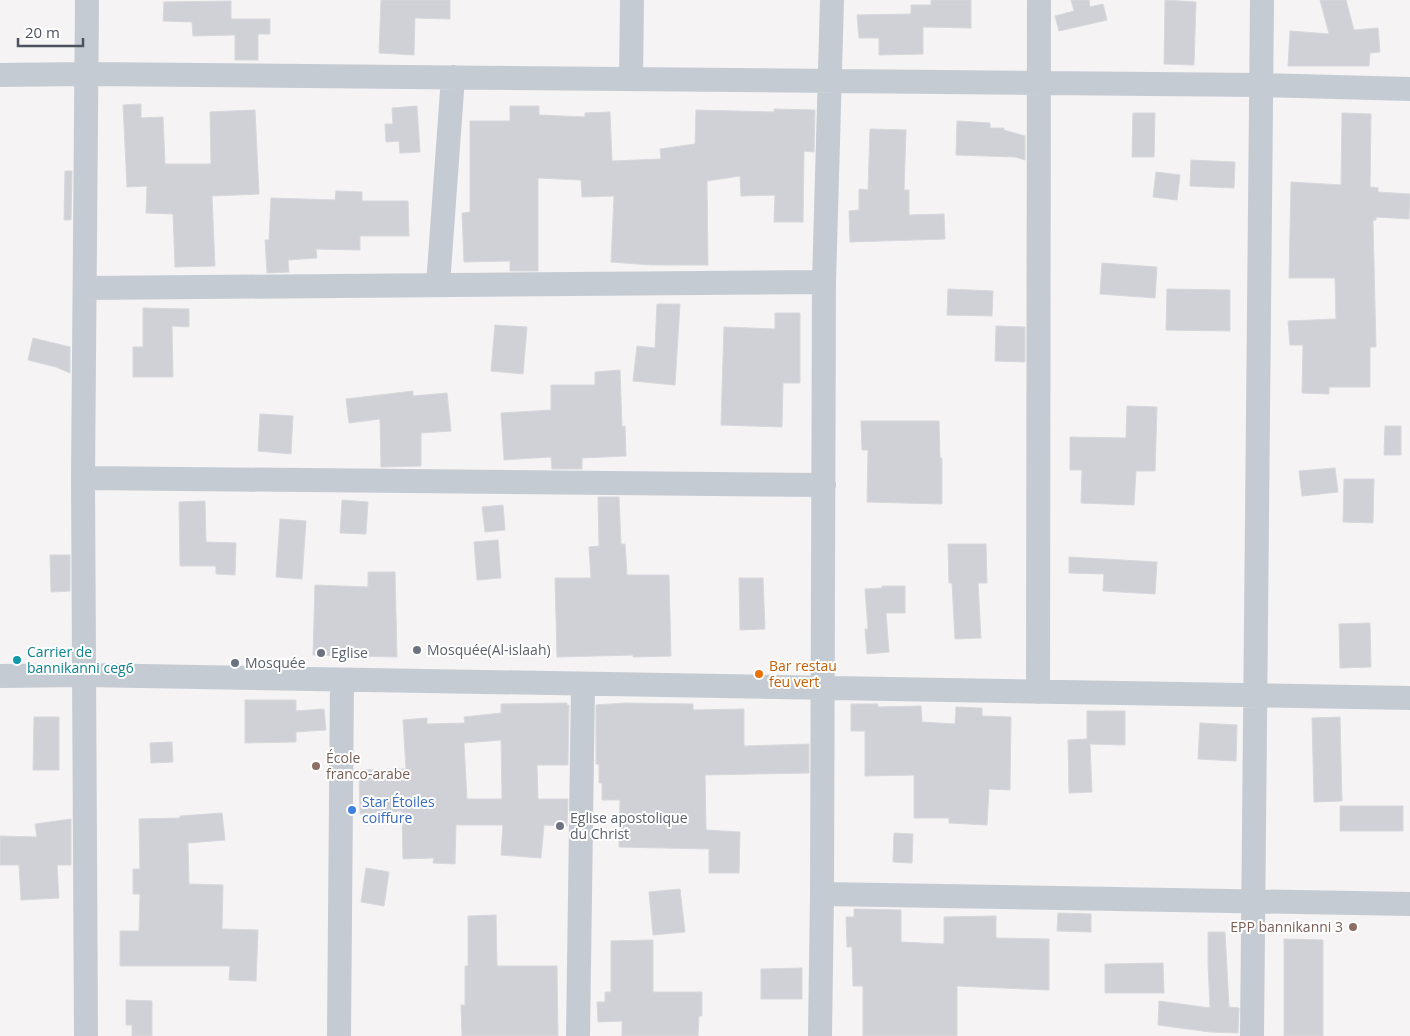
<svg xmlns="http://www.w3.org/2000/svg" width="1410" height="1036" viewBox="0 0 1410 1036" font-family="'Open Sans',sans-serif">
<rect width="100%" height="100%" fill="#f5f3f3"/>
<!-- building -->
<path fill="#d0d1d6" stroke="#d7d8dd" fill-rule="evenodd" d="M381,0H450V19L415,18L414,55L379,53Z
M931,0H971V28L923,27V54L879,55V38H859L857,15L911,14V5H931Z
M1071,0H1089L1090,7L1103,4L1107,20L1059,31L1055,16L1074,11Z
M1165,0L1196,2L1194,65L1164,64Z
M1320,0H1346L1354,30L1378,28L1380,52L1370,53L1369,66H1288L1290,31L1329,34Z
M231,1V19H270V34H258V60H235V35L193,36L192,22L163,21L164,2Z
M141,104V118L163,117L165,164H211L210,112L255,110L259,194L212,196L215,266L175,267L173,214L146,213L147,186L127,187L123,105Z
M417,106L420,152L400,153L399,141L386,142L385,124H393L392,108Z
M510,106H539V115L585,117V113L610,112L612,161L661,159L660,149L695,144L696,110L774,112V109L815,110L814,152L804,151L803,222H774L775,195L741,196L740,176L707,181L708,265H651L611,262L614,196L582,197L581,180L538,178V271H510V261L464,262L462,213L470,212V121H510Z
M1133,113H1155L1154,157H1132Z
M1342,113L1371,114L1370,187L1378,188V192L1410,194L1409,219L1376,217V220H1373L1376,347H1370V387H1329V394L1302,393L1303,345H1290L1288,321L1336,319L1335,278H1289L1291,182L1341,185Z
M957,121L990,123V128H1004V130L1025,136V160L1015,157L956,155Z
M870,129L906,130L904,190H909V215L944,214L945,239L850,242L849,211L859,210V189L868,190Z
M1191,160L1235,162L1234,188L1190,186Z
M65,171H72L71,220H64Z
M1156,172L1180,175L1177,200L1153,197Z
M336,191L362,192V201H408L409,236H360V250L316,249L317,258L288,260L289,272L267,273L265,240H269L271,198L335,200Z
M1102,263L1157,267L1155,298L1100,294Z
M948,289L993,291L992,316L947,315Z
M1167,289L1230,290V331L1166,330Z
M657,304H680L675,385L633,381L637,346L655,348Z
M143,308L189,309V327L172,326L173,377H133V347H143Z
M775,313H800V383H783L782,427L721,425L724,327L775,329Z
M495,325L527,327L523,374L491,371Z
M996,326L1025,327V362L995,361Z
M33,338L70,347V373L56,367L28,360Z
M620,370L622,427L625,426L626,456L582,458V469H552L551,457L504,460L501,413L551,410V385H595V372Z
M413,391V396L447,393L451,431L421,433V466L381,467L380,419L349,423L346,399Z
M1127,406L1157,407L1155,471H1136L1134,505L1081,503L1082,470H1070V437L1126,438Z
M260,414L293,416L291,454L258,451Z
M861,421H939L940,458H942V504L867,502L868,450H862Z
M1385,426H1401V455H1384Z
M1335,468L1338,492L1302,496L1299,471Z
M1344,479H1374L1373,523L1343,522Z
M598,497H619L621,544H625L627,575H669L671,656L633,657V655L557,657L555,578H591L589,547L599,546Z
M342,500L368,502L366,534L340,533Z
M205,501L206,542L236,543L235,575L216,574V566H180L179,502Z
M503,505L505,530L485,532L482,507Z
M280,519L306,521L302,579L276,577Z
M498,540L501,578L477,580L474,542Z
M948,544H986L987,583H978L981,638L955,639L952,583H949Z
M50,555H70V591L51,592Z
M1069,557L1157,562L1155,594L1103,591L1104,574L1069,573Z
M368,572H395L397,657L313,655L315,585L368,587Z
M739,578H763L765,629L740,630Z
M882,586H905V613H886L889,652L867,654L865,629H868L865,589L882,588Z
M1370,623L1371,667L1340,668L1339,624Z
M245,700H296V711L324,709L326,730L296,732V742L245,743Z
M567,703V705H569L568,765H537L538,799H568L567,826L544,825L541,858L501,855L503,825H456L455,864L433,863L434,858L403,859L402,811L360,814L359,770L406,769L403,720L427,718V724L465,723L464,717L501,713V704ZM501,740L502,799H467L464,743Z
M625,703L693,704V710L744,709V746L809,744V773L705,775L706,830L740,832L739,873H709V849L619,847L620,800H602V783H599V764H596V705Z
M851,704H878V707L921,706L922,722L955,724L956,707L982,708V716L1011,717L1010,790L989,789L987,825L949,823V818H914V775L865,776V731H851Z
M1087,711H1125V745L1090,744L1092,792L1069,793L1068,740L1087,739Z
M34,717H59V770H33Z
M1340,717L1342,801L1314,802L1312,718Z
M1200,723L1237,725L1236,761L1198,759Z
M172,742L173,762L151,763L150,743Z
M1340,806H1403V831H1340Z
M222,813L225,840L188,843L189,884L223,885L222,929L258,930L256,981L229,980L230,966H120V931H139L140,894H133V869H140L139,819L180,818V816Z
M71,819V865H57L59,898L21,900L19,865H0V836L37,837L35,824Z
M894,833L913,834L912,863L893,862Z
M366,868L389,872L384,906L361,902Z
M680,889L685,932L653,935L649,892Z
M854,909L901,910V942L944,944V917L996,916V938L1049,939V990L957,986V1036H863V986H853L852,947H847L846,917H854Z
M1058,913L1091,914V932L1057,931Z
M496,915L497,966H557L558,1036H462L461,1005H465V966H468V916Z
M1208,932H1225L1229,1007L1239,1008L1238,1033L1210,1032L1158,1025L1159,1001L1210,1008L1208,963Z
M1284,939L1323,940V1036H1284Z
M653,940V992H702V1016H699L698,1036H622V1021L598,1022L597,1002H605V992H611V941Z
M1163,963L1164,993H1105V964Z
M802,968V999H761V969Z
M126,1000L152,1001V1036H132V1025H126Z"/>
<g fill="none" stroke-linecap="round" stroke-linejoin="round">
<!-- minor -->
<path stroke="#c5cbd3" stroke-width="24" d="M0,75L86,74L1260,85L1410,89
M631,79L632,0
M438,285L453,77
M85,288L824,282
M83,478L824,485
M0,676L84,675L1410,698
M1038,692L1039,0
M822,894L1410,904
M86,1036L83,478L87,0
M339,1036L342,680
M578,1036L583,684
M820,1036L822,894L824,282L832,0
M1252,1036L1262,0"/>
</g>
<!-- markers -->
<g fill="#6b7280" stroke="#fff" stroke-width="2">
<circle cx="417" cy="650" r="5"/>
<circle cx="321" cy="653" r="5"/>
<circle cx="235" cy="663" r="5"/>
<circle cx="560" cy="826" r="5"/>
</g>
<circle fill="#0f9aa8" stroke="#fff" stroke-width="2" cx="17" cy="660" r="5"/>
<circle fill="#e8710a" stroke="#fff" stroke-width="2" cx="759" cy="674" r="5"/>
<g fill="#8d6e63" stroke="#fff" stroke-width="2">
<circle cx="316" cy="766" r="5"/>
<circle cx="1353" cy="927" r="5"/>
</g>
<circle fill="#3f7fe0" stroke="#fff" stroke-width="2" cx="352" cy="810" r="5"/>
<g text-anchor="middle" stroke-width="4" stroke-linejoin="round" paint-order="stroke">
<!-- worship labels -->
<g font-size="14" fill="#5b616d" stroke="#fff" text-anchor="start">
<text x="427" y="655">Mosquée(Al-islaah)</text>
<text x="331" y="658">Eglise</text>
<text x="245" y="668">Mosquée</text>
<text x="570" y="823">Eglise apostolique<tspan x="570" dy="16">du Christ</tspan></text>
</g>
<!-- culture labels -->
<g font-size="14" fill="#0d838f" stroke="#fff" text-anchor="start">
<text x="27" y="657">Carrier de<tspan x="27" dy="16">bannikanni ceg6</tspan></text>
</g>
<!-- food labels -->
<g font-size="14" fill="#c56008" stroke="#fff" text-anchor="start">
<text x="769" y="671">Bar restau<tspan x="769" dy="16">feu vert</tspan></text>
</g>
<!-- education labels -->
<g font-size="14" fill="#785e54" stroke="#fff" text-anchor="start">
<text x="326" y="763">École<tspan x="326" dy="16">franco-arabe</tspan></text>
<text x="1343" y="932" text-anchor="end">EPP bannikanni 3</text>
</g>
<!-- shop labels -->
<g font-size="14" fill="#366cbe" stroke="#fff" text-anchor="start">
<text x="362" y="807">Star Étoiles<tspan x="362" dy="16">coiffure</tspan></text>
</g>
</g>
<!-- scale -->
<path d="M18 38v8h65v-8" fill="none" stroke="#4c535f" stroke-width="2.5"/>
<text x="25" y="38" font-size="15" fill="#4c535f" stroke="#ffffff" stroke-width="4" paint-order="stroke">20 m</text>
</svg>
